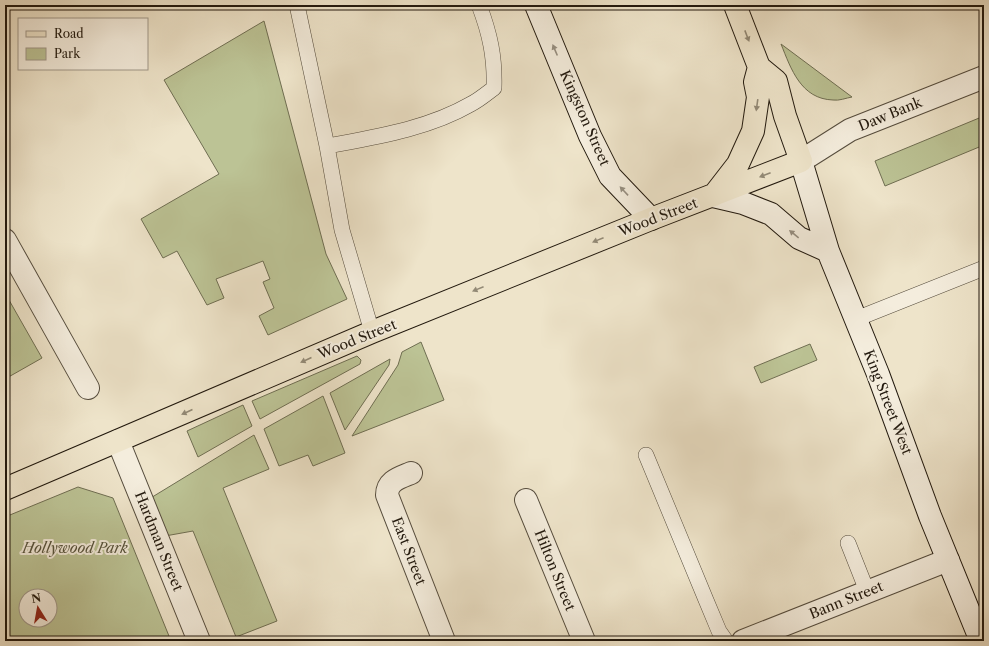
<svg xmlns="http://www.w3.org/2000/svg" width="989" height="646" viewBox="0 0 989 646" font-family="'Libre Caslon Text',serif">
<rect width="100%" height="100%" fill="#eee4ca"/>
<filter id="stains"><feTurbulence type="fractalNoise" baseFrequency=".005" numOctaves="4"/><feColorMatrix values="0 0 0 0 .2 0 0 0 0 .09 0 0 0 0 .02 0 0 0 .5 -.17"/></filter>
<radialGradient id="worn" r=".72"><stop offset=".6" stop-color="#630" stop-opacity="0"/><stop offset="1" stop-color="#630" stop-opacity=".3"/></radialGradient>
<!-- green -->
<path fill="#bcc395" stroke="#6f6e52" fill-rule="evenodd" d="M264,21L326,254L347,299L268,335L259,316L274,308L263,282L270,279L263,261L216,279L224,298L207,305L177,251L163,258L141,219L219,174L164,80Z
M781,44L852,97C846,98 839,101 833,100C801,99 791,69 781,44Z
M984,116V145L885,186L875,161Z
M5,293L42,358L5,379Z
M421,342L444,400L352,436L398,365L402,352Z
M810,344L817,360L761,383L754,367Z
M357,356L361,360L360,364L260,419L252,401Z
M390,359L389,365L345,430L330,393Z
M323,396L345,453L313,466L308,455L279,466L264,429Z
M243,405L252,426L198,457L187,431Z
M254,435L269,469L223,488L277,621L236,637L193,531L165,536L149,499Z
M78,487L113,498L171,641H5V517ZM26,596H50V620H26Z"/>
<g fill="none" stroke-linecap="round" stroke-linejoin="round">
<defs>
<path id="lane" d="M297,5L327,146L342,230L372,332
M327,146C375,137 428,129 471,104C479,100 486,94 494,88C495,57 490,34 479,5
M856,319L984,268
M646,455L706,600L719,631L726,641
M848,543L867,591"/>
<path id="street" d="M801,161L850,130L984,77
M5,240L88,388
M118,441L199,641
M411,473C399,478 387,481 387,495L444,641
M526,500L584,641
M743,641L948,560"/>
<path id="secondary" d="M536,5L590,136L610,176L651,219
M801,161L828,251L878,374L930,516L981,641
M713,196L743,203L771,214L799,238L828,251"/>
<path id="primary" d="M714,195L738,164L753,131L758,97L755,82L759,67
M5,489L372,332L651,219L801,161L785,116L776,81L759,67L735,5"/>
</defs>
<!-- lane casing -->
<use href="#lane" stroke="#554c3d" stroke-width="16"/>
<!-- street casing -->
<use href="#street" stroke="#554c3d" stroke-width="24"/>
<!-- secondary casing -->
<use href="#secondary" stroke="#22190e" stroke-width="24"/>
<!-- primary casing -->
<use href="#primary" stroke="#22190e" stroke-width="24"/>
<!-- lane -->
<use href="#lane" stroke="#f4eddd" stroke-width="15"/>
<!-- street -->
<use href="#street" stroke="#f4eddd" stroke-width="22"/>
<!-- secondary -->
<use href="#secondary" stroke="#f4eddd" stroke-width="22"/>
<!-- primary -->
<use href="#primary" stroke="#eee4ca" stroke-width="22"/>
</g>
<!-- one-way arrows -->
<defs><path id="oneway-solid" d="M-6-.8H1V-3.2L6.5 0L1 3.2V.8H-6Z"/></defs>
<g fill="#928975">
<use href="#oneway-solid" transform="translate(747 36) rotate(69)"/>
<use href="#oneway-solid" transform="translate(757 105) rotate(98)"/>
<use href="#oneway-solid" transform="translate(765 175) rotate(159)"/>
<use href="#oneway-solid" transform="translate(598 240) rotate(158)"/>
<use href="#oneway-solid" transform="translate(478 289) rotate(158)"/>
<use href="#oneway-solid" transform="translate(306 360) rotate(156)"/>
<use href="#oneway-solid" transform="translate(187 412) rotate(156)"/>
</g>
<g fill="#968e80">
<use href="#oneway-solid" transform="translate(555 50) rotate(-113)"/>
<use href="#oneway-solid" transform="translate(624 191) rotate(-133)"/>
<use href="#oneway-solid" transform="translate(794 234) rotate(-141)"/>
</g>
<g text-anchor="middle" stroke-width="4" stroke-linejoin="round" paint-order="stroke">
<!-- street labels -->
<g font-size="14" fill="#22190e" stroke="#f4eddd">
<text transform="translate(890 114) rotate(-22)" y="5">Daw Bank</text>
<text transform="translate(585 118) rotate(66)" y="5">Kingston Street</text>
<text transform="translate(658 217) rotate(-21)" y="5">Wood Street</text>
<text transform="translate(357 339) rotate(-22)" y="5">Wood Street</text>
<text transform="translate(888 402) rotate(69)" y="5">King Street West</text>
<text transform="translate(159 541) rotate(68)" y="5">Hardman Street</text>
<text transform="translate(409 551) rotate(69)" y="5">East Street</text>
<text transform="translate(555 570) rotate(68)" y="5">Hilton Street</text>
<text transform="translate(846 600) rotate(-22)" y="5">Bann Street</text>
</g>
<!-- park labels -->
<g font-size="14" font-style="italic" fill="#58543d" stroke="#f4eddd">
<text x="75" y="553">Hollywood Park</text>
</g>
</g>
<!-- margin -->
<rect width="989" height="646" fill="none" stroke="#eee4ca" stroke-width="20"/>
<rect x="6" y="6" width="977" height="634" fill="none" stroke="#22190e" stroke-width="2"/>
<rect x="10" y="10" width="969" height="626" fill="none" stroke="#22190e"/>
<!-- legend -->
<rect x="18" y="18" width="130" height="52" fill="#f4eddd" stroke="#a0988a"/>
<rect x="26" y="31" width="20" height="6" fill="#eee4ca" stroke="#a0988a"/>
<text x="54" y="38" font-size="12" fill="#22190e">Road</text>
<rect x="26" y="48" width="20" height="12" fill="#bcc395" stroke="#a0988a"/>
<text x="54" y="58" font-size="12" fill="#22190e">Park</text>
<!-- north arrow -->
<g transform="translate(38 608) rotate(349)"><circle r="19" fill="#f4eddd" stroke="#a0988a"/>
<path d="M0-3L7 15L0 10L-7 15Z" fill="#8f2418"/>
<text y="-6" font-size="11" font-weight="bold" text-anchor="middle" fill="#22190e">N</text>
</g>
<rect width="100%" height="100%" filter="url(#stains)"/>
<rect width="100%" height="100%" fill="url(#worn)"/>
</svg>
